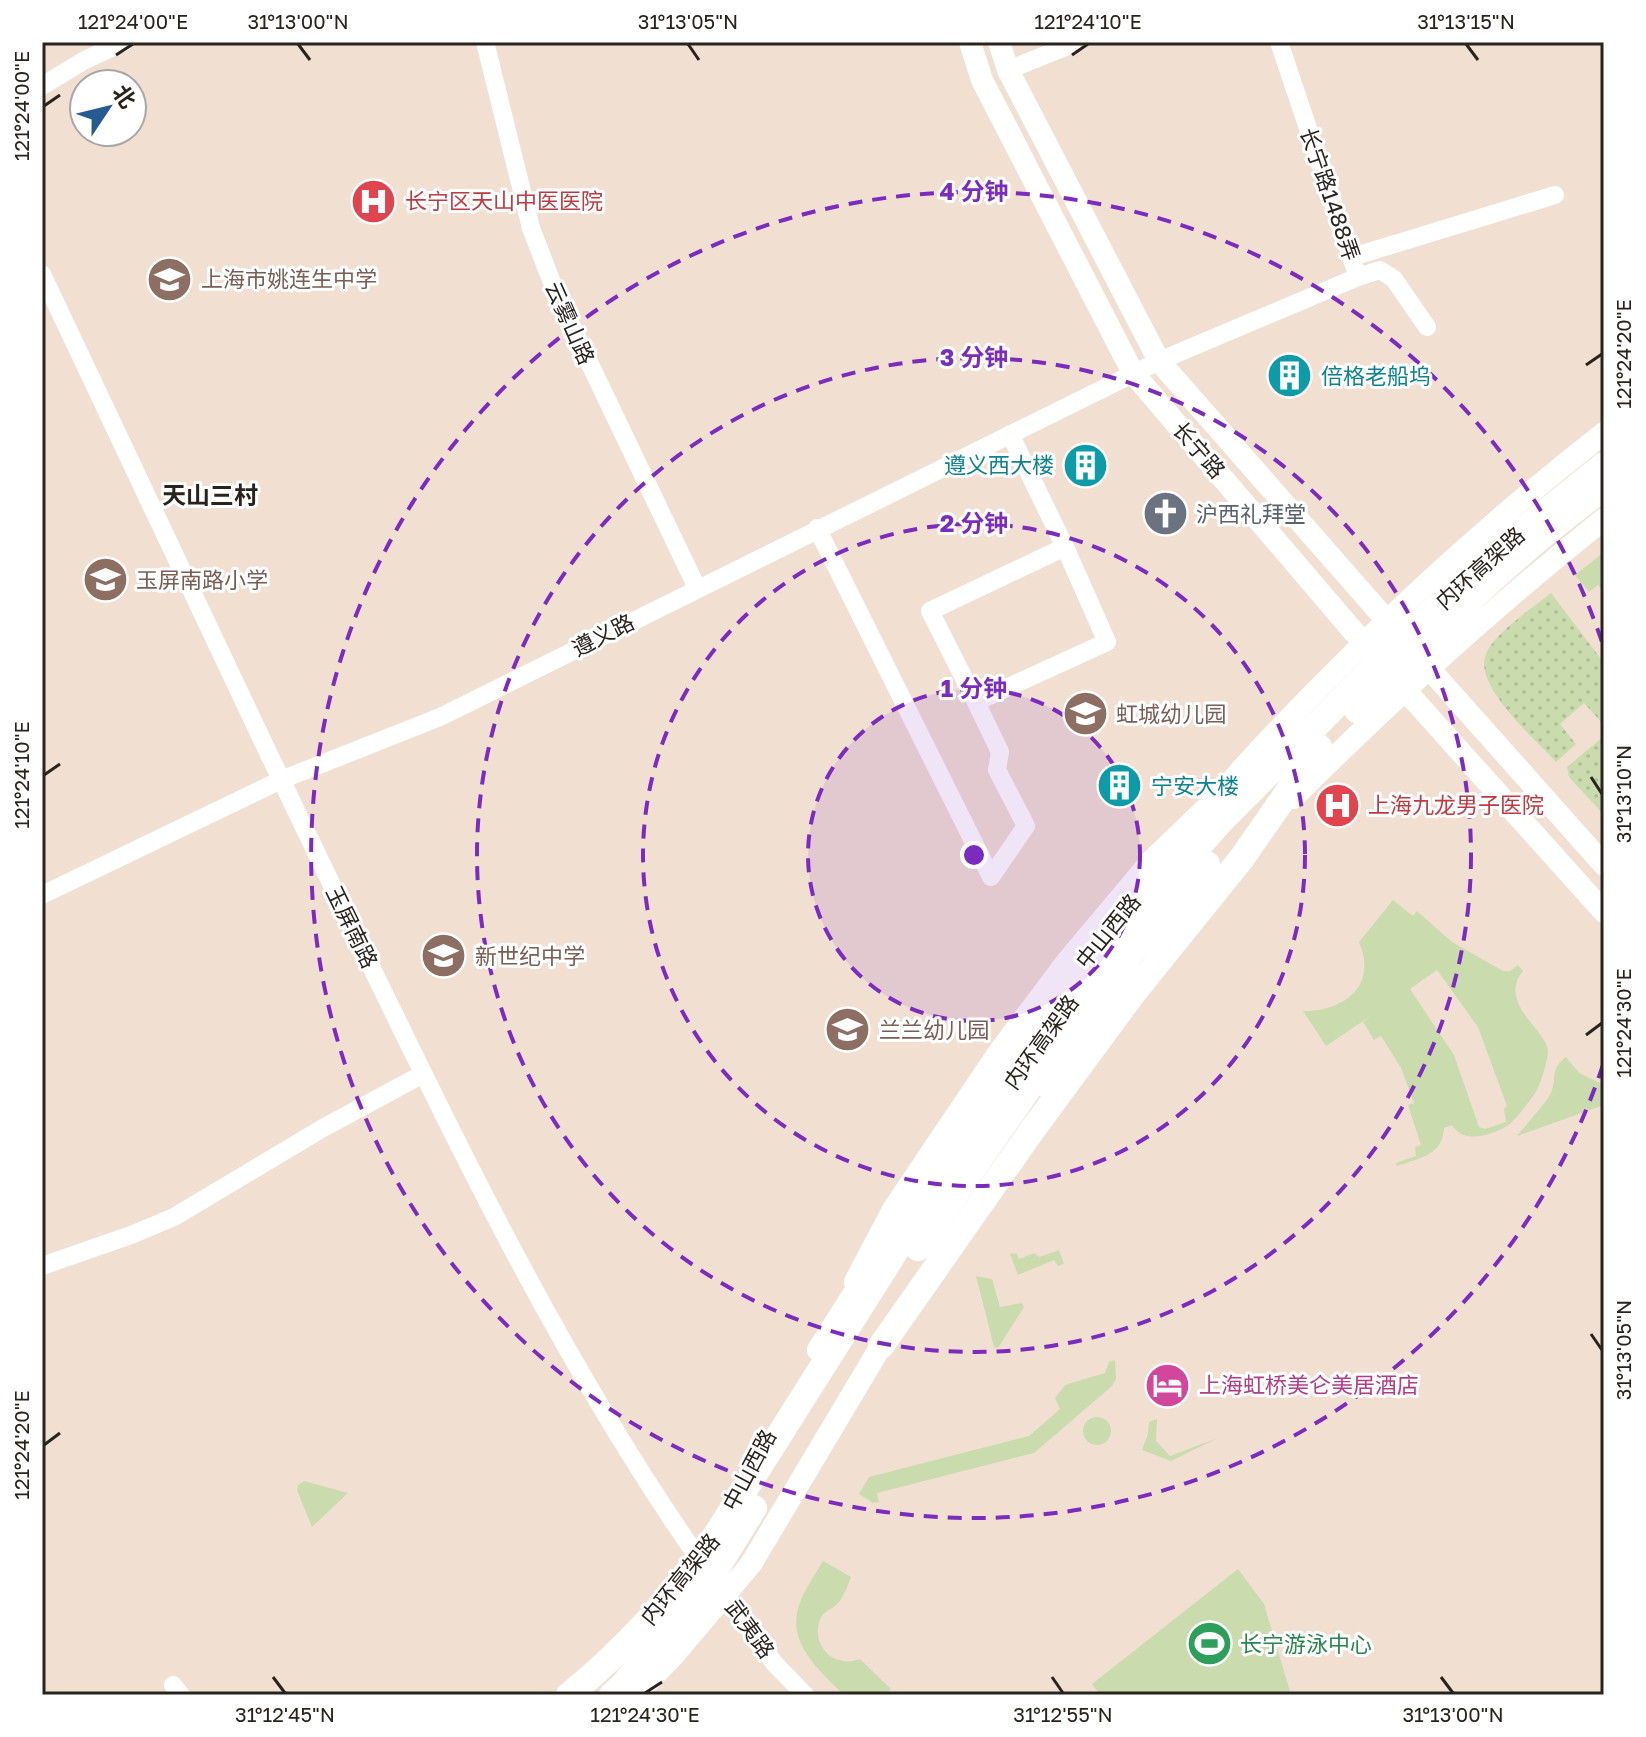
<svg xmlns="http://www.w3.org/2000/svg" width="1646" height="1737" viewBox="0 0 1646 1737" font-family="'Golos Text','Noto Sans SC',sans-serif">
<defs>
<pattern id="park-dots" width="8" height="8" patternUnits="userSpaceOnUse" patternTransform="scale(2)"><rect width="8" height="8" fill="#cadbad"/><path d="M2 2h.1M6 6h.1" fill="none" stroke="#aebc94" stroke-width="1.8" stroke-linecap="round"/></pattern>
</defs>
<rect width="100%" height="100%" fill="#f1e0d2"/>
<!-- grass -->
<path fill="#cadbad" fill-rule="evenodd" d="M1604,552V592L1598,585L1589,592L1575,575Z
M1393,900L1413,916L1417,911L1452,942L1503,971H1510L1518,965L1523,971C1496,1003 1550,1033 1548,1052C1548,1058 1541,1083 1538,1088C1534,1096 1514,1122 1507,1126C1490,1136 1463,1144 1452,1125L1444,1128C1443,1155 1420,1158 1397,1166L1396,1163L1416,1156L1415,1147L1421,1145L1408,1105L1414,1103L1401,1068L1381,1036L1374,1040L1363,1022L1372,1015L1326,1046L1303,1011C1344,1011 1378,986 1359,942ZM1437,970L1478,1027L1507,1106L1504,1109L1506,1122L1485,1129L1479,1127L1454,1055L1410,989Z
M1566,1057L1579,1073L1604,1085V1105L1517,1136C1524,1127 1550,1099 1552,1090C1557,1074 1550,1070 1566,1057Z
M1059,1250L1064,1264L1058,1266L1054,1260L1018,1275L1010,1254L1016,1253L1019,1259L1034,1253L1039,1257Z
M976,1276L992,1279L1000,1307L1022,1303L1024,1307L998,1348L994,1347Z
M1115,1360L1116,1379L1112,1386L1034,1453L877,1493L879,1502L873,1503L859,1494L869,1477L1029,1436L1060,1409L1055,1398L1065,1385L1105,1373L1109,1362Z
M1083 1431a14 14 0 1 1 28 0a14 14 0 1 1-28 0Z
M1157,1419L1156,1441L1170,1456L1218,1438L1171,1461L1142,1450L1148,1434L1149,1422Z
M304,1481L348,1493L312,1527L297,1490L298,1485Z
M823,1561L851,1577C848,1585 843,1599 837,1604C832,1609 826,1610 822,1616C814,1629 818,1647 830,1656C839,1662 849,1663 860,1659L891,1689L885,1695H844C820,1671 786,1643 799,1605C804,1590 815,1575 823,1561Z
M1238,1569L1264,1604L1291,1695H1100L1092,1684Z"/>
<!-- park -->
<path fill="url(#park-dots)" d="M1551,593L1604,663V722L1602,723L1584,703L1560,724L1576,744L1556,762C1536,740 1476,688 1485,657C1490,636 1534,607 1551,593Z
M1604,736V815L1569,777L1567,767Z"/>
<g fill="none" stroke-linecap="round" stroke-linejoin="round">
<!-- minor -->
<path stroke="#fff" stroke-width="18" d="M485,42L531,228L556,293L697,588
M1008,70L1078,42
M42,86L85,60L124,42
M1352,257L1555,195
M42,274C148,502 256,728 365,954C467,1164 569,1375 704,1566
M1358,277L1380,270L1394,279L1427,327
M817,528L991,877L1026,826L997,770L1000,752L976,702L1107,642L1065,547
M976,702L930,611L1065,547L1010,434
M42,895L281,780L440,717L1159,361L1358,277L1279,42
M42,1266L131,1235L174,1217L323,1128L423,1074
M719,1587L774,1663L805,1695
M173,1685L181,1695"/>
<!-- major -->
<path stroke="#fff" stroke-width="22" d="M970,42L982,80L1133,373L1371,652
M999,42L1008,70L1159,361L1396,631
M1419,657L1604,865
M1397,681L1604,912
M1293,798C1392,699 1495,606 1604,519
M1211,806C1244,764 1281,727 1318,689C1408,597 1503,512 1604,433
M1048,1088L1104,1008L1134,975
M818,1350L868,1271
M635,1695L674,1655L751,1564L890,1331"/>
<!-- highway -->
<path stroke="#fff" stroke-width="26" d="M1357,710C1433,634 1516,551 1604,488
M918,1248L1049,1059L1129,956L1207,864
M857,1282L895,1210L1000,1054L1069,962L1152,863L1224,794
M881,1346L1033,1129L1134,992L1242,858L1319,747
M569,1695C627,1648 676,1593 718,1532L907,1233L1034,1048L1114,944L1219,823L1407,634L1502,547L1604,465
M612,1695L624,1684L710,1579L754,1508"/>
</g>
<!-- ticks -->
<path fill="none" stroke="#29231e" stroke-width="3" d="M298,44L310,60M688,44L699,60M1466,44L1478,60M116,55L133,44M1072,55L1088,44M44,106L60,95M1586,365L1602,354M44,775L60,764M1591,777L1602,794M1586,1035L1602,1023M1591,1334L1602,1350M44,1445L60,1433M273,1677L285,1693M1052,1677L1063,1693M1441,1677L1453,1693M645,1693L662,1682"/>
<!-- distance rings -->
<circle cx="974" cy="855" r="166" fill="#7b2cbf" fill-opacity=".12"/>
<g fill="none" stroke="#7b2cbf" stroke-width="4" stroke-dasharray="14 10">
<circle cx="974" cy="855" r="166"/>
<circle cx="974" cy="855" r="331"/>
<circle cx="974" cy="855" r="497"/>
<path d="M1603 1065A663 663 0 1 1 1603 645"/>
</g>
<!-- icons -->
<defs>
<symbol id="hospital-disc" viewBox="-11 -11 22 22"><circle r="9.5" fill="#e0444e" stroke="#fff"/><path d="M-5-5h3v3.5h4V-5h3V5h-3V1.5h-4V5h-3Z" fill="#fff"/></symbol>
<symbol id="school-disc" viewBox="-11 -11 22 22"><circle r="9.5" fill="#8d6e63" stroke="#fff"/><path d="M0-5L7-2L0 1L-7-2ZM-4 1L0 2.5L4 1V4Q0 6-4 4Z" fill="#fff"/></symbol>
<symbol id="building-disc" viewBox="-11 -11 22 22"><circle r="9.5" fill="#0f9aa8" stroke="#fff"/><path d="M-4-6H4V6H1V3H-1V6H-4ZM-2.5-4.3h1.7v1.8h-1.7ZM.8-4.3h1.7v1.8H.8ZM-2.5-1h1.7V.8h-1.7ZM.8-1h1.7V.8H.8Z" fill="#fff"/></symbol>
<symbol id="church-disc" viewBox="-11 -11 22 22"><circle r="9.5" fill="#6b7280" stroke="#fff"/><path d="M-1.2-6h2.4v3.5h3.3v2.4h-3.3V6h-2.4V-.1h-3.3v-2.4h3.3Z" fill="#fff"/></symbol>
<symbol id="hotel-disc" viewBox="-11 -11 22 22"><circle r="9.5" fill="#d1479c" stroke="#fff"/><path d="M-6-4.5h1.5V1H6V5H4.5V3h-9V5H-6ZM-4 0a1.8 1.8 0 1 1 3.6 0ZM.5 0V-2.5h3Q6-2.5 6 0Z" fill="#fff"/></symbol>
<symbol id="stadium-disc" viewBox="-11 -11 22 22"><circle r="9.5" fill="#2e9e5b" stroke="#fff"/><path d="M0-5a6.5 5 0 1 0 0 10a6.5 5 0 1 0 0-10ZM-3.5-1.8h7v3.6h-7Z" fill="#fff"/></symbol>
</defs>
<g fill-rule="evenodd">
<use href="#hospital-disc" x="348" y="176" width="51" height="51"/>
<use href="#school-disc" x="144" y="254" width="51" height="51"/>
<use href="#building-disc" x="1264" y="350" width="51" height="51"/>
<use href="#building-disc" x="1060" y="440" width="51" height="51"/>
<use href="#church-disc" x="1140" y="488" width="51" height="51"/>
<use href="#school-disc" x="80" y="554" width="51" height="51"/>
<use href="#school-disc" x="1060" y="688" width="51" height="51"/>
<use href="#building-disc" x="1094" y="760" width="51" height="51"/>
<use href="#hospital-disc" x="1312" y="780" width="51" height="51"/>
<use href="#school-disc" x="418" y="930" width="51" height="51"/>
<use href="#school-disc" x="822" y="1004" width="51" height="51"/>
<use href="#hotel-disc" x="1142" y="1360" width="51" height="51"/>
<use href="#stadium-disc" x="1184" y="1618" width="51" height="51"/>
</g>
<g text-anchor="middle" stroke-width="6" stroke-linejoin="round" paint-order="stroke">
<!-- street labels -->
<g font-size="22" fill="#29231e" stroke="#fff">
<text transform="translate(1330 194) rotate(71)" y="8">长宁路1488弄</text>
<text transform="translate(570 323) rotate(66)" y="8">云雾山路</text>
<text transform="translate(1199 450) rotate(49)" y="8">长宁路</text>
<text transform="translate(1480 568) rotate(-42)" y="8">内环高架路</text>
<text transform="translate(603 635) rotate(-27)" y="8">遵义路</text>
<text transform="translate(352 927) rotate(64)" y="8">玉屏南路</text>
<text transform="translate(1108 931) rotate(-51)" y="8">中山西路</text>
<text transform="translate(1041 1042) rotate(-54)" y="8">内环高架路</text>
<text transform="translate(749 1470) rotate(-62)" y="8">中山西路</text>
<text transform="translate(680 1579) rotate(-51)" y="8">内环高架路</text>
<text transform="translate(750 1629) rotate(54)" y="8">武夷路</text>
</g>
<!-- health labels -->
<g font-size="22" fill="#be3a42" stroke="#fff" text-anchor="start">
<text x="405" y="209">长宁区天山中医医院</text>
<text x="1368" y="813">上海九龙男子医院</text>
</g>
<!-- education labels -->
<g font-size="22" fill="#785e54" stroke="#fff" text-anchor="start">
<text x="201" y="287">上海市姚连生中学</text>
<text x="136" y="588">玉屏南路小学</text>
<text x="1116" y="722">虹城幼儿园</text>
<text x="475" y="964">新世纪中学</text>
<text x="879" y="1038">兰兰幼儿园</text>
</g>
<!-- culture labels -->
<g font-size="22" fill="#0d838f" stroke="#fff" text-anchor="start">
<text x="1321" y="384">倍格老船坞</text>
<text x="1054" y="473" text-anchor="end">遵义西大楼</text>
<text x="1151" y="794">宁安大楼</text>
</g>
<!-- worship labels -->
<g font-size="22" fill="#5b616d" stroke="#fff" text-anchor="start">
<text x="1196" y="522">沪西礼拜堂</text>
</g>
<!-- hotel labels -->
<g font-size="22" fill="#b23c85" stroke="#fff" text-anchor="start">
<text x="1199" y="1393">上海虹桥美仑美居酒店</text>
</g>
<!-- leisure labels -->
<g font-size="22" fill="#27864d" stroke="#fff" text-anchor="start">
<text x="1240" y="1652">长宁游泳中心</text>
</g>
<!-- neighbourhood labels -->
<g font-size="24" font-weight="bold" fill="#29231e" stroke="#fff">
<text x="210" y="504">天山三村</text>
</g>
</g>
<circle cx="974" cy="855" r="12" fill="#7b2cbf" stroke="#fff" stroke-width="4"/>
<g font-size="24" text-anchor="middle" font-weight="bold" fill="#7b2cbf" stroke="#fff" stroke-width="6" stroke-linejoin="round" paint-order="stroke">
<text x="974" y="200">4 分钟</text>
<text x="974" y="366">3 分钟</text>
<text x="974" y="532">2 分钟</text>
<text x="974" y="697">1 分钟</text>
</g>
<!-- border -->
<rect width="1646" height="1737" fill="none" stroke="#ffffff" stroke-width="88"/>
<!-- north arrow -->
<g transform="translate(108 108) rotate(55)"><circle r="38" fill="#ffffff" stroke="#a9a7a5" stroke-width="2"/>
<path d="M0-6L14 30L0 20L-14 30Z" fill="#265a93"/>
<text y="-12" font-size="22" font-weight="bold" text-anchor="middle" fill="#29231e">北</text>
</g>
<rect x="44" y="44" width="1558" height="1649" fill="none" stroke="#29231e" stroke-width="3"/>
<g font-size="20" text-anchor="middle" fill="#29231e">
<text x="133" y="29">121°24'00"E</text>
<text x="298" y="29">31°13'00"N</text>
<text x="688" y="29">31°13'05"N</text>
<text x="1088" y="29">121°24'10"E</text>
<text x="1466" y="29">31°13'15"N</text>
<text transform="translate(22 106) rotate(-90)" y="7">121°24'00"E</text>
<text transform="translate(1624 354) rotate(-90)" y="7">121°24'20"E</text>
<text transform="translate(22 775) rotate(-90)" y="7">121°24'10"E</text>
<text transform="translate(1624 794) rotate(-90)" y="7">31°13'10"N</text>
<text transform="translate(1624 1023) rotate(-90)" y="7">121°24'30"E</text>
<text transform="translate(1624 1350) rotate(-90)" y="7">31°13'05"N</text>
<text transform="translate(22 1445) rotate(-90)" y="7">121°24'20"E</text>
<text x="285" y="1722">31°12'45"N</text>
<text x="645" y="1722">121°24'30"E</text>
<text x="1063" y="1722">31°12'55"N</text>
<text x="1453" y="1722">31°13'00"N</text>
</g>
</svg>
